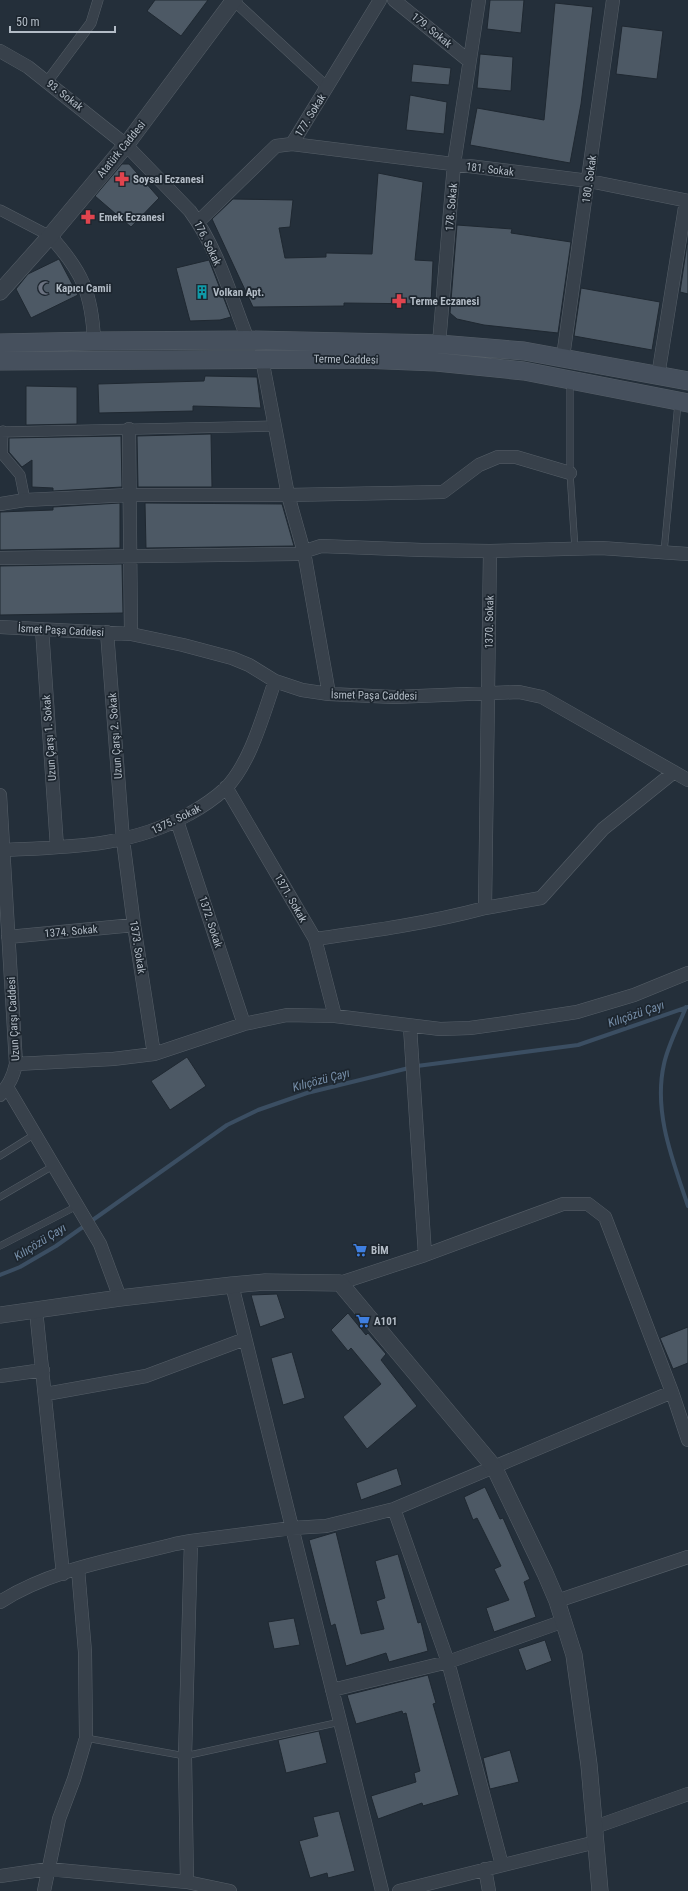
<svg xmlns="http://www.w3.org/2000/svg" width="688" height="1891" viewBox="0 0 688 1891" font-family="'Roboto Condensed',sans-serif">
<rect width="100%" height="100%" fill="#242f3a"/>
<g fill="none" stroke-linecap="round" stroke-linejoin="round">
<!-- stream -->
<path stroke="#3b4e62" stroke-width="4" d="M686,1007C679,1025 668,1045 664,1064C653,1112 673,1161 688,1206
M0,1275L20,1267L56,1246L227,1125L258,1110L307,1093L417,1066L578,1045L688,1007"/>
</g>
<!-- building -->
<path fill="#4d5965" stroke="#1f2831" d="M155,0H208L181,36L147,11Z
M490,0H524L521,33L487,29Z
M555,3L593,7L581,104L570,163L470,145L477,108L544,120Z
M622,26L663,31L657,79L616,74Z
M480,54L513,57L511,91L477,88Z
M413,64L451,68L449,85L411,82Z
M410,95L447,102L444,134L406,130Z
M122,164H129L159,198L131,227L95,196Z
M378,173L423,182L415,260L433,261L431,304L344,303V306L253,307L212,219L233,199L293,200L290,227L279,228L285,258L326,257V253L372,254Z
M457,225L512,229L511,233L571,242L558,333L484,325L457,319L450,313Z
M687,244H688V294L680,292Z
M59,259L78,295L31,318L16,289L28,274Z
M209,260L231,317L220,320L190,321L176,268Z
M581,288L660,302L652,350L574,336Z
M205,376L257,377L261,408L193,406V411L99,413L98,384L204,381Z
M26,386L77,387V424L26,425Z
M211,434L212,487H138L137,436Z
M121,436L122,487L53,491V488L32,487V460L22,467L9,452V438Z
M120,503V548L0,550V512L53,510V507Z
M145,503L282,504L294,546L146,548Z
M122,564L123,613L0,615V566Z
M187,1057L206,1086L170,1110L151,1081Z
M277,1294L285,1318L260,1327L251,1295Z
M348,1313L366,1335L368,1333L386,1354L381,1360L417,1406L367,1449L343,1417L381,1384L351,1348L348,1351L331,1330Z
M688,1327V1363L673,1369L660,1338Z
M292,1352L305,1398L283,1405L271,1358Z
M397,1468L402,1485L361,1500L356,1483Z
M485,1487L500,1519L503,1518L530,1579L524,1582L536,1617L494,1632L486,1608L509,1600L494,1569L501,1566L477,1518L473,1520L464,1497Z
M336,1532L361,1634L384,1629L376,1601L385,1598L375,1561L398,1554L418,1623L421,1622L428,1651L389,1662L386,1653L346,1666L335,1624L331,1626L309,1540Z
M294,1618L300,1645L274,1649L268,1622Z
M545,1640L552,1661L526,1671L518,1649Z
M428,1675L436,1703L433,1704L459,1795L423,1806L422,1803L378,1819L371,1796L416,1782L414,1773L420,1771L406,1713L403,1714L402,1711L356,1724L347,1695Z
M319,1731L327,1763L286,1773L278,1740Z
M510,1750L519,1782L490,1789L483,1758Z
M339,1811L355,1871L328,1878L327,1873L310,1878L299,1841L318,1836L313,1817Z"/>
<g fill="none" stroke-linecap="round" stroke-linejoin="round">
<defs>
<path id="service" d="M570,382V473L575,549
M664,552L678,403
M0,1156L35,1134
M0,1197L53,1166
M0,1246L77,1206
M86,1738L185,1756L340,1722"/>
<path id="pedestrian" d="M234,1L327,87
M47,82L91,23L98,0
M0,210L50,236
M3,431L2,454L20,475L25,500
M0,432L274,426"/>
<path id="minor" d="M394,0L469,61
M0,51L28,67L126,145L190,211C218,249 231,297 248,340
M292,144L589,181L688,201
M198,222L276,146L292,144L380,0
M50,236C82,271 92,293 94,341
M439,344L454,164L479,0
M563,357L613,0
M262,359L288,495L304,552L329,694
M658,376L686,201
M129,429L131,634
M0,504L25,500L130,495H288L443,492L479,465L498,457H516L570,473
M0,558L296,554L321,546L422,550L490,551L601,548L688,554
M0,627L131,634L183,645L232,658L249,665L275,681L302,690L329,694L394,697L519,692L542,697L688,780
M42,629L57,847
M107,632L123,840L134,925L154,1054
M226,787L315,939L335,1016
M0,795L16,1064C13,1077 9,1085 0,1095
M177,821L244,1024
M3,850C68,847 131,847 189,814C202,807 215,798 226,788C251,762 263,715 275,681
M485,908L541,898L603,829L674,772
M8,937L134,925
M315,939C372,931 429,923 485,908L490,551
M410,1027L425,1255
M16,1064L113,1059L154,1054L244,1024L287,1015L335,1016L440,1029L470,1028L506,1023L577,1012L634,995L688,973
M7,1087L100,1244L120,1298
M340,1283L425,1255L563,1204H588L605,1217L672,1392L688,1440
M232,1285L382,1891
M36,1310L63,1574
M0,1376L43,1370
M46,1394L146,1376L245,1339
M394,1509L448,1662L502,1865
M557,1601L688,1557
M0,1602C51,1569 117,1559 175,1544L191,1541L292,1528L326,1526L394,1509L672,1392
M332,1690L448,1662L564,1621
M595,1827L688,1794
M485,1869L489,1891
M0,1876L48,1869L187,1882L230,1891
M187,1882L185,1756L191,1541
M44,1891L59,1819L74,1779L86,1738L85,1652L78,1569
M399,1891L596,1842"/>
<path id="tertiary" d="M0,292L50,236L126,145L234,0
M0,1315L120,1298L232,1285L265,1282L340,1283L494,1467L545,1573L557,1601L574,1655L589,1765L600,1891"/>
<path id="secondary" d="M0,343L94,341L248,340L439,344L524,351L688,381
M0,361L361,359L436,362L524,371L688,403"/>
</defs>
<!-- service casing -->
<use href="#service" stroke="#565f68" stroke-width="7"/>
<!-- pedestrian casing -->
<use href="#pedestrian" stroke="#565f68" stroke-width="11"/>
<!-- minor casing -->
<use href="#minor" stroke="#565f68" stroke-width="14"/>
<!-- tertiary casing -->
<use href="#tertiary" stroke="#565f68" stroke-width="17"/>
<!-- secondary casing -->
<use href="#secondary" stroke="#565f68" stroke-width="19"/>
<!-- service -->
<use href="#service" stroke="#38414b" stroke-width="6"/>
<!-- pedestrian -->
<use href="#pedestrian" stroke="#38414b" stroke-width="10"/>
<!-- minor -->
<use href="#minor" stroke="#38414b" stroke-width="13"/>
<!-- tertiary -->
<use href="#tertiary" stroke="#38414b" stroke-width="16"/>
<!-- secondary -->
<use href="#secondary" stroke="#46505d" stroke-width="18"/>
</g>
<!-- icons -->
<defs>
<symbol id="pharmacy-bare" viewBox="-9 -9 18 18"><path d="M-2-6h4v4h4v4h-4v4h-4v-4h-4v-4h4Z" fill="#e0444e" stroke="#1d262f" stroke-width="2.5" paint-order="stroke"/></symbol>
<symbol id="mosque-bare" viewBox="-9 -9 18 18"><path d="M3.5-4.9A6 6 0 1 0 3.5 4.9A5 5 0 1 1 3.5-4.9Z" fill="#6b7280" stroke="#1d262f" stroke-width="2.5" paint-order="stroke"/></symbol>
<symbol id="building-bare" viewBox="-9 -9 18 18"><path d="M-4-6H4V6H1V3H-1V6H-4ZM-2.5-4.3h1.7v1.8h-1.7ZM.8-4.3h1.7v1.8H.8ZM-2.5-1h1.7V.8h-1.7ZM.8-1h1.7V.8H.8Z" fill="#0f9aa8" stroke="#1d262f" stroke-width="2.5" paint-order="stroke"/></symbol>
<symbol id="supermarket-bare" viewBox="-9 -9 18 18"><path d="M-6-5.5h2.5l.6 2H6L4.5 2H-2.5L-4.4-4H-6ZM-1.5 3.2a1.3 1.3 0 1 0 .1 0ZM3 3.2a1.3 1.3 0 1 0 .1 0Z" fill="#3f7fe0" stroke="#1d262f" stroke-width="2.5" paint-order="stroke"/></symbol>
</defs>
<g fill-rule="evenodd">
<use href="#pharmacy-bare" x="112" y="169" width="20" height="20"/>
<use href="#pharmacy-bare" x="78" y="207" width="20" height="20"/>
<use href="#mosque-bare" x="35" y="278" width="20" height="20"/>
<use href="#building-bare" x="192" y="282" width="20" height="20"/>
<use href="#pharmacy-bare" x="389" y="291" width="20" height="20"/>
<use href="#supermarket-bare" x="350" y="1240" width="20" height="20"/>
<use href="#supermarket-bare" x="353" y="1311" width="20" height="20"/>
</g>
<g text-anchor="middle" stroke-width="3.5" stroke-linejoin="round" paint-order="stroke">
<!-- street labels -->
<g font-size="11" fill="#b3bcc6" stroke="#1d262f">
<text transform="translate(432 30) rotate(39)" y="4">179. Sokak</text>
<text transform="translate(65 95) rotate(38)" y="4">93. Sokak</text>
<text transform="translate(310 115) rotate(-58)" y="4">177. Sokak</text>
<text transform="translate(121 149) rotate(-51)" y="4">Atatürk Caddesi</text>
<text transform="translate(490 169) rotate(7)" y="4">181. Sokak</text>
<text transform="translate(589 179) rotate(-82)" y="4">180. Sokak</text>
<text transform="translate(451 207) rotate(-85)" y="4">178. Sokak</text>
<text transform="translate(208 243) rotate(64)" y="4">176. Sokak</text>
<text transform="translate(346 359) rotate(1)" y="4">Terme Caddesi</text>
<text transform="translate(489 622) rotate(-89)" y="4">1370. Sokak</text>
<text transform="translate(61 630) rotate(3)" y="4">İsmet Paşa Caddesi</text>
<text transform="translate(374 695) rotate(1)" y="4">İsmet Paşa Caddesi</text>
<text transform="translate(115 736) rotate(-94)" y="4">Uzun Çarşı 2. Sokak</text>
<text transform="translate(49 738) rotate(-94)" y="4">Uzun Çarşı 1. Sokak</text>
<text transform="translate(176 819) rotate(-26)" y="4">1375. Sokak</text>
<text transform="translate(291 898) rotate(60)" y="4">1371. Sokak</text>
<text transform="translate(211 922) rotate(72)" y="4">1372. Sokak</text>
<text transform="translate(71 931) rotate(-5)" y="4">1374. Sokak</text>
<text transform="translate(138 947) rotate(81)" y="4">1373. Sokak</text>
<text transform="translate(13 1019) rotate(-93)" y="4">Uzun Çarşı Caddesi</text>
</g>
<!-- poi labels -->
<g font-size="11" font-weight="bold" fill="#b3bcc6" stroke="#1d262f" text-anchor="start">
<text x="133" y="183">Soysal Eczanesi</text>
<text x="99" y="221">Emek Eczanesi</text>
<text x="56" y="292">Kapıcı Camii</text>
<text x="213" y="296">Volkan Apt.</text>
<text x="410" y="305">Terme Eczanesi</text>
<text x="371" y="1254">BİM</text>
<text x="374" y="1325">A101</text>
</g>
<!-- water labels -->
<g font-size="12" font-style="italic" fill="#768ea8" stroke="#1d262f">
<text transform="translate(636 1014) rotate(-19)" y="4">Kılıçözü Çayı</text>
<text transform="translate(321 1080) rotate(-15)" y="4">Kılıçözü Çayı</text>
<text transform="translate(40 1242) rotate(-32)" y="4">Kılıçözü Çayı</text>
</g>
</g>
<!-- scale -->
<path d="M10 26v6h105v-6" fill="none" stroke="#b3bcc6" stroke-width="2"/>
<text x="16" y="26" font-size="12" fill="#b3bcc6" stroke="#1d262f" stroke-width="3" paint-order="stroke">50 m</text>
</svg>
